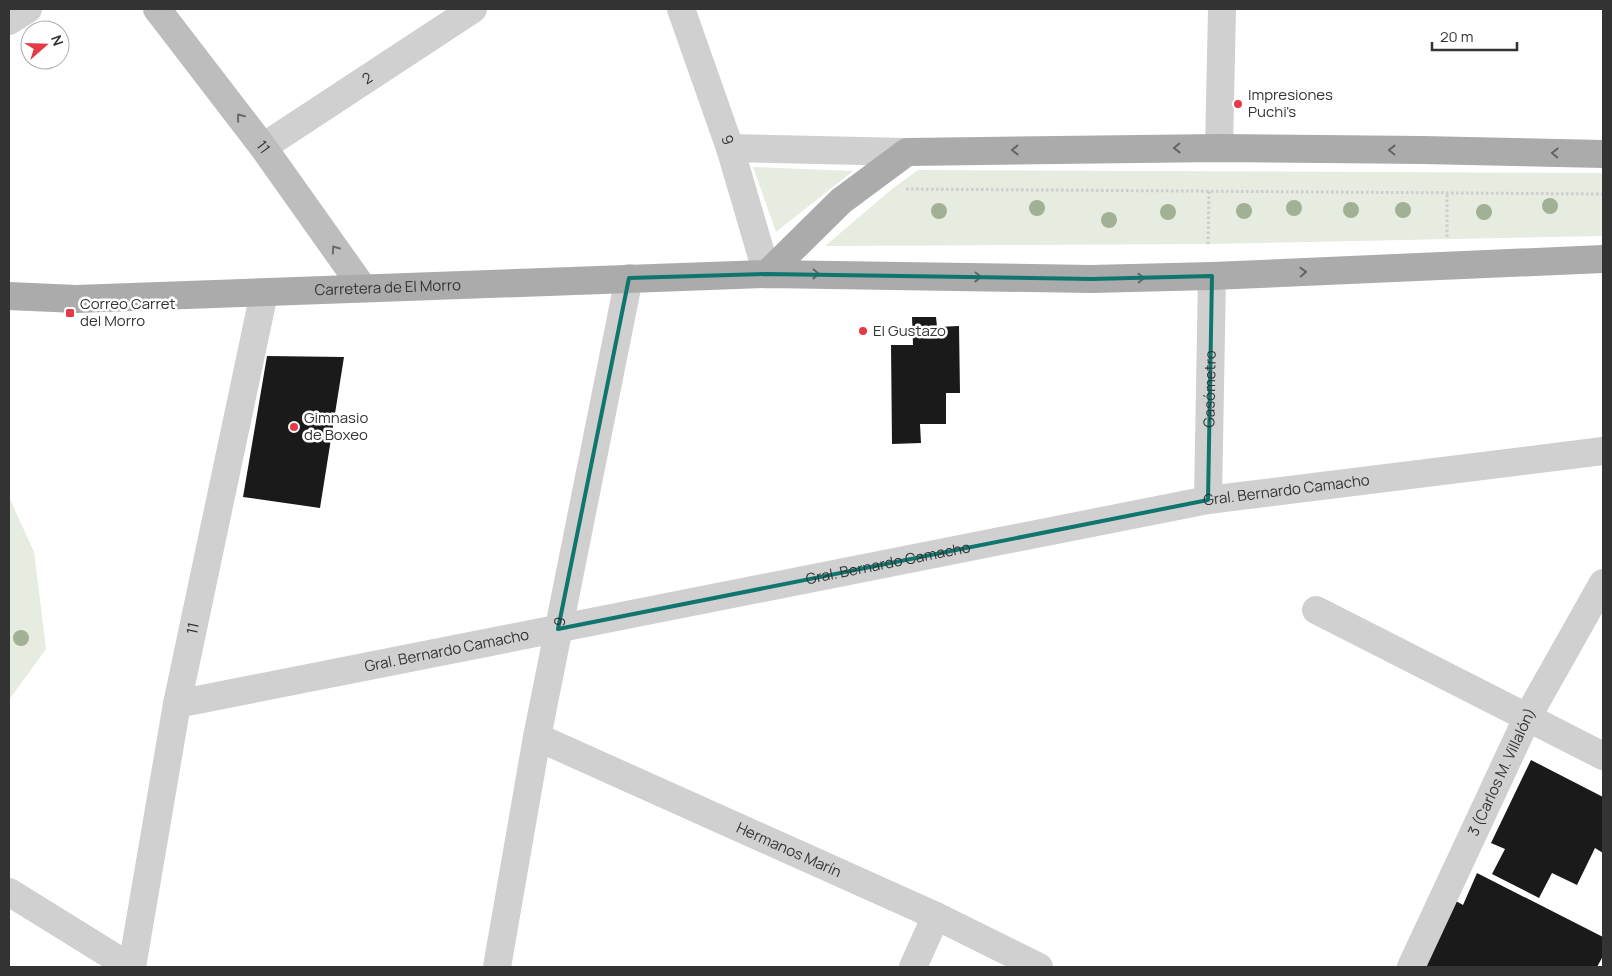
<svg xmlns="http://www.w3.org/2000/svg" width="1612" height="976" viewBox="0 0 1612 976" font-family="Manrope,sans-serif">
<rect width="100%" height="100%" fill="#fff"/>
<!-- green -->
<path fill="#e6ecdf" d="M753,167L853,171L776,232Z
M918,170L1603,173V236L1208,244L825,246L892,189Z
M9,497L34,552L46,649L9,700Z"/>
<!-- building -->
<path fill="#1a1a1a" d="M912,317H936L937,327L959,326L960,393H946V424H920L921,443L892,444L891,345H913Z
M267,356L344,357L320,508L243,497Z
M1531,760L1603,797V853L1595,848L1577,885L1552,873L1539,898L1492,874L1505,849L1491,843Z
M1477,873L1603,937V956L1597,967H1424L1456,901L1463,905Z"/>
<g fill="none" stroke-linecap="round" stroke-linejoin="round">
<!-- path -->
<path stroke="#cdcdcd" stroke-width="3" stroke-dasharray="2.5 2.5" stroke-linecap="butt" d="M906,189L1603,194
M1447,237V193
M1208,244L1209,191"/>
<!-- minor -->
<g stroke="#d0d0d0" stroke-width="28">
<path id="s1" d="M681,9L730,148L767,274"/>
<path d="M9,21L28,9"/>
<path id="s2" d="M263,147L473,9"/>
<path d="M730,148L907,152"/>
<path id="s3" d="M1208,500L1212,276"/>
<path d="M1316,610L1603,756"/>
<path id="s4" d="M177,704L1208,500L1603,451"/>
<path id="s5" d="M537,737L936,916L1039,967"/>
<path d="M9,892L130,967"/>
<path id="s6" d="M132,967L177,704L264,293"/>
<path d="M913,967L936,916"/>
<path id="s7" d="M1411,967L1528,716L1603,583"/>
</g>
<!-- tertiary -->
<g stroke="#d0d0d0" stroke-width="28">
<path d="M1219,148L1222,9"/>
<path id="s8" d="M497,967L537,737L629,278"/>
</g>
<!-- secondary -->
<path stroke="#bdbdbd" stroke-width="28" id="s9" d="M157,9L263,147L363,288"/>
<!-- primary -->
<g stroke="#ababab" stroke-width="28">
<path d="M767,274L841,201L907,152L1219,148L1422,150L1603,154"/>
<path id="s10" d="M9,296L76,299L767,274L1091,279L1212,276L1603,259"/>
</g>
</g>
<!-- trees -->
<g fill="#a2b095">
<circle cx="1550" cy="206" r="8"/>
<circle cx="1037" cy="208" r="8"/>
<circle cx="1294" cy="208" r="8"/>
<circle cx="1351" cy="210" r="8"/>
<circle cx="1403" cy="210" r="8"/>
<circle cx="939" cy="211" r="8"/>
<circle cx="1244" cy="211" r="8"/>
<circle cx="1168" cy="212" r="8"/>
<circle cx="1484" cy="212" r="8"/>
<circle cx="1109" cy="220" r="8"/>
<circle cx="21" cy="638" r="8"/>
</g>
<!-- one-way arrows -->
<defs><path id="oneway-chevron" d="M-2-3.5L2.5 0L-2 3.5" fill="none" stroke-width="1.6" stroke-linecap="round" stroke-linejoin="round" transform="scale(1.25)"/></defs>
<g stroke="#6a6a6a">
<use href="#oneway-chevron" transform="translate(240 117) rotate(-128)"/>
<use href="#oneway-chevron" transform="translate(335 249) rotate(-125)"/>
</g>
<g stroke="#636363">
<use href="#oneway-chevron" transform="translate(1177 148) rotate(179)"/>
<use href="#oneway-chevron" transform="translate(1015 150) rotate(179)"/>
<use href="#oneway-chevron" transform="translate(1392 150) rotate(-179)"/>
<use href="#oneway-chevron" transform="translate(1555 153) rotate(-179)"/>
<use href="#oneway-chevron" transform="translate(1303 272) rotate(-2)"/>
<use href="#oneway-chevron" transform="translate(816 274) rotate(1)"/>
<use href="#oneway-chevron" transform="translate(978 277) rotate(1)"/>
<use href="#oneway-chevron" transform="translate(1141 278) rotate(-2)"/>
</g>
<!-- marked area -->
<path fill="none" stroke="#0f766e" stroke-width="4" stroke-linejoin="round" d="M767,274L1091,279L1212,276L1208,500L558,629L629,278Z"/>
<!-- markers -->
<g fill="#e63946" stroke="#fff" stroke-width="2">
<circle cx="1238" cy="104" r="5"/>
<rect x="65" y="308" width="10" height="10" rx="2.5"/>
<circle cx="863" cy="331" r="5"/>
<circle cx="294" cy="427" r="5"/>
</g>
<g text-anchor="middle" stroke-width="5" stroke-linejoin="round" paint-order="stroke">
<!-- street labels -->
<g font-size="15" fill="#333" stroke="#fff">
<text dy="5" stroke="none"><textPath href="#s2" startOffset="125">2</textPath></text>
<text dy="5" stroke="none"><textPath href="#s1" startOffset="139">9</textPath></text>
<text dy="5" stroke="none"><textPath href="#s9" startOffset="174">11</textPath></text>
<text dy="5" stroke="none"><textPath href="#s10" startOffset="379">Carretera de El Morro</textPath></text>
<text dy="5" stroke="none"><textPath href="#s3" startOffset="111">Gasómetro</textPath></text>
<text dy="5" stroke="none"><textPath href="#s4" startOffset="1130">Gral. Bernardo Camacho</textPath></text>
<text dy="5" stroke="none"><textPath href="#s4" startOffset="725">Gral. Bernardo Camacho</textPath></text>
<text dy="5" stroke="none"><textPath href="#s8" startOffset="351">9</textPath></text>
<text dy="5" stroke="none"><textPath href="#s6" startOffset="344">11</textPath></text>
<text dy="5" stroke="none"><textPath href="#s4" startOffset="275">Gral. Bernardo Camacho</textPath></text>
<text dy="5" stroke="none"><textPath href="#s7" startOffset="215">3 (Carlos M. Villalón)</textPath></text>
<text dy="5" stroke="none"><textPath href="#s5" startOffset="276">Hermanos Marín</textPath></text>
</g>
<!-- poi labels -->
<g font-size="15" fill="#333" stroke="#fff" text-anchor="start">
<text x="1248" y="100">Impresiones<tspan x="1248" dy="17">Puchi's</tspan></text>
<text x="80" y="309">Correo Carret<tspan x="80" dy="17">del Morro</tspan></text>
<text x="873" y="336">El Gustazo</text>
<text x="304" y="423">Gimnasio<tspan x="304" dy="17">de Boxeo</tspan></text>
</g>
</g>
<!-- border -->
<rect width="1612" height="976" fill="none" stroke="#333333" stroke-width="20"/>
<!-- north arrow -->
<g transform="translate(45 45) rotate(70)"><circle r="24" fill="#ffffff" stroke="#adadad"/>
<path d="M0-4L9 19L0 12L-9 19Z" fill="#e63946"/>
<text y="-8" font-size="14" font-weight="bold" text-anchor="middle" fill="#333333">N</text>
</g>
<!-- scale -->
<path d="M1432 42v8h85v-8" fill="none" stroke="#333333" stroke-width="2.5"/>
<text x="1440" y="42" font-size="15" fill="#333333" stroke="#ffffff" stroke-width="4" paint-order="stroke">20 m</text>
</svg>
